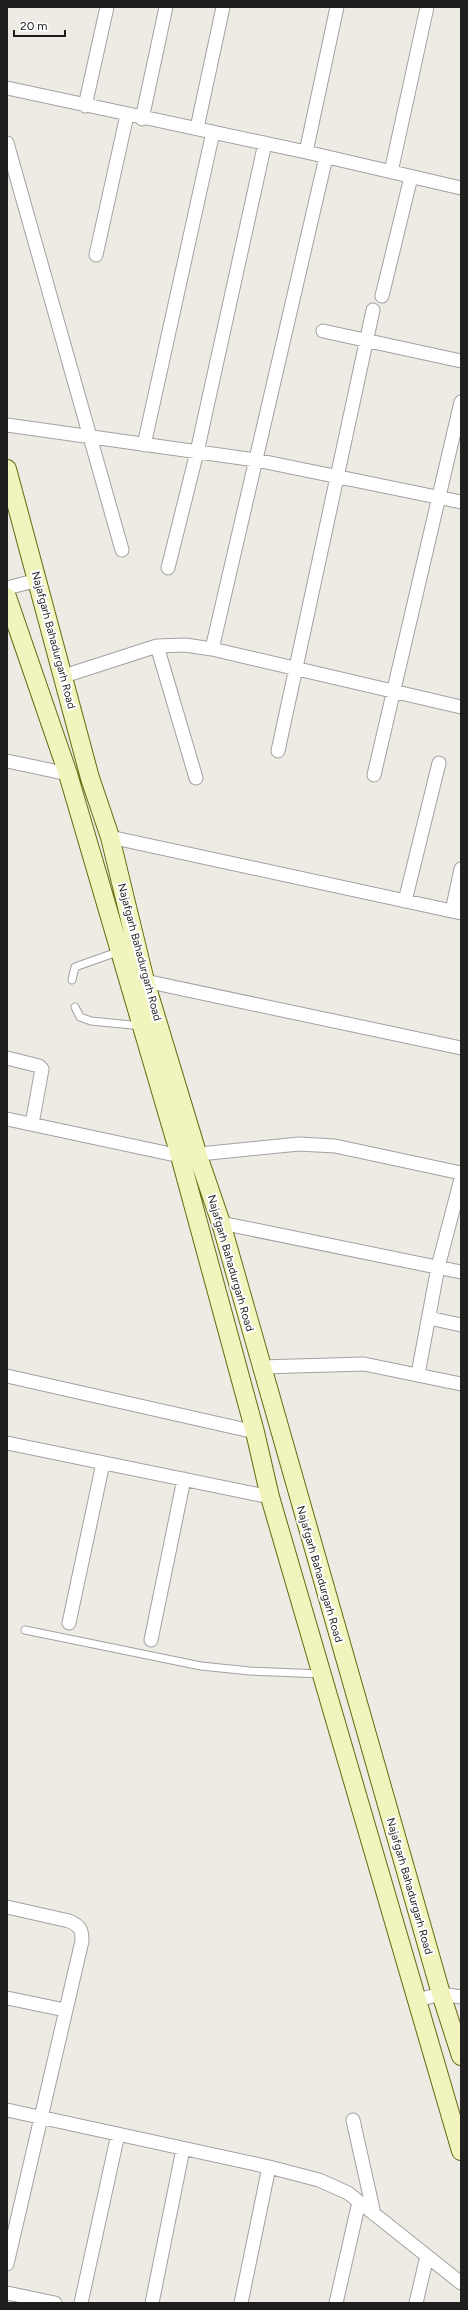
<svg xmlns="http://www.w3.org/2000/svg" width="468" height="2310" viewBox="0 0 468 2310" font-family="Figtree,sans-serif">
<rect width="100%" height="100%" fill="#eeebe5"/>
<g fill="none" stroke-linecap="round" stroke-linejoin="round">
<defs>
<path id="lane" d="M72,980L75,967L120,951
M75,1007L80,1017L91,1021L142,1026
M25,1630L201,1666L250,1671L322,1674"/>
<path id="street" d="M7,88L306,152L461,188
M85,106L107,7
M142,119L166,7
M197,128L223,7
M7,143L122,550
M306,152L337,7
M391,172L427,7
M96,255L127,115
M382,296L411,177
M323,331L461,361
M7,425L256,460L461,502
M144,445L213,132
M168,568L197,452L265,143
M7,588L38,580
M157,646L196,778
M212,649L326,157
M64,676L157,646L185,645L212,649L461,707
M278,751L373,310
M7,761L68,774
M374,775L461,402
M110,837L461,913
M405,901L439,763
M452,911L461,869
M145,981L461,1048
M7,1058L39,1066L42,1069L32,1124
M7,1119L180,1156L299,1144L335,1146L461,1173
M221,1223L461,1272
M429,1318L461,1325
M261,1367L364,1364L461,1384
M418,1374L438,1267L461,1179
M7,1376L255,1432
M7,1443L270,1497
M69,1623L103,1463
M151,1640L184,1479
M7,1907L69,1921C80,1926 82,1929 82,1941L7,2264
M7,1998L65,2010
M417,2000L441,1994L461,1997
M7,2110L269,2167L319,2180L348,2193L461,2283
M353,2120L374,2214
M7,2293L55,2303
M81,2303L118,2134
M152,2303L183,2149
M241,2303L269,2167
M336,2303L359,2202
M416,2303L427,2256"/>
<path id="secondary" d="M7,469L90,778L110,837L145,981L198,1156L221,1223L441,1994L461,2056
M7,597L68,774L180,1156L255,1432L270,1497L461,2151"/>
</defs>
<!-- lane casing -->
<use href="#lane" stroke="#a2a2a2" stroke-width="9"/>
<!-- street casing -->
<use href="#street" stroke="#a2a2a2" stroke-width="15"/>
<!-- secondary casing -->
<use href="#secondary" stroke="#646b0e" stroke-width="20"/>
<!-- lane -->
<use href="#lane" stroke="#fff" stroke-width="7"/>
<!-- street -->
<use href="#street" stroke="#fff" stroke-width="13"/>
<!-- secondary -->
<use href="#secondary" stroke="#f2f4bd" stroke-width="18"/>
</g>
<g text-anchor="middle" stroke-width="4" stroke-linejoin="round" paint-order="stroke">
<!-- street labels -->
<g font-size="11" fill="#1e1e1e" stroke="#fff">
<text transform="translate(54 640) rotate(75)" y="4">Najafgarh Bahadurgarh Road</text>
<text transform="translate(140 952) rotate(75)" y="4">Najafgarh Bahadurgarh Road</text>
<text transform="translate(231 1263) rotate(74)" y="4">Najafgarh Bahadurgarh Road</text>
<text transform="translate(320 1574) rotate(74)" y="4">Najafgarh Bahadurgarh Road</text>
<text transform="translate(410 1886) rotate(74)" y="4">Najafgarh Bahadurgarh Road</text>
</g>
</g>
<!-- border -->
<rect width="468" height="2310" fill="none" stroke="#1e1e1e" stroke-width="16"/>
<!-- scale -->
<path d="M14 30v6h51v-6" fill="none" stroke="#1e1e1e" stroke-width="2"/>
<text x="20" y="30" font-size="12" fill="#1e1e1e" stroke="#ffffff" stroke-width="3" paint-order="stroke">20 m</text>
</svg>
